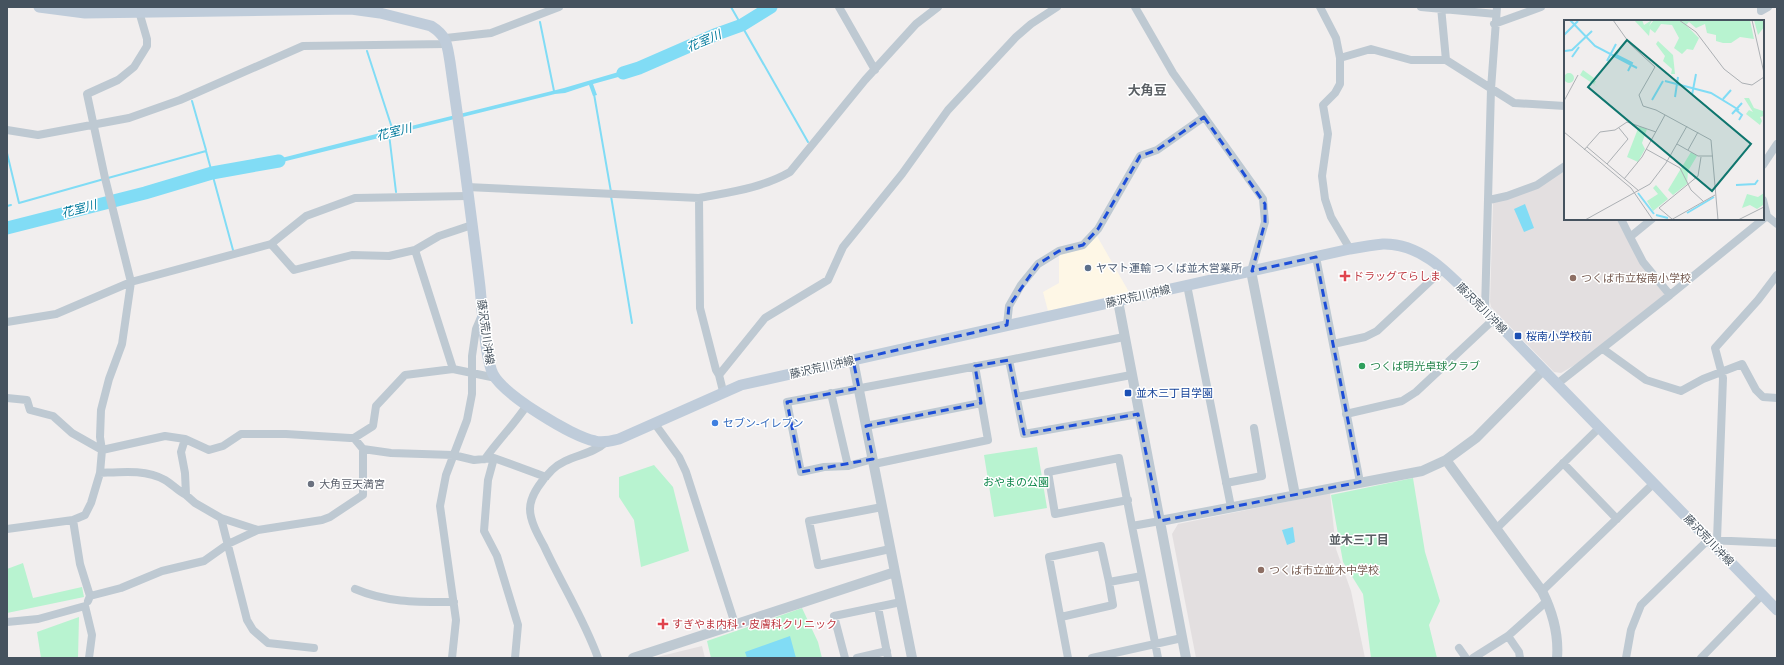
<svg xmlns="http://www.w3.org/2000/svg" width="1784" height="665" viewBox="0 0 1784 665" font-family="'Noto Sans','Noto Sans JP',sans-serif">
<rect width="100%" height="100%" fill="#f1eeee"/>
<!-- commercial -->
<path fill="#fef7e6" d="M1097,236L1129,292L1048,311L1043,292L1059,283V255Z"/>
<!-- education -->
<path fill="#e3dfe0" d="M1565,169V219H1619L1666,295L1585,359L1561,373L1554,372L1491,307L1490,302L1493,203Z
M1330,493L1336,549L1351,591L1365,658H1196L1172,534L1178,524Z
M702,646L705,658H653Z"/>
<!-- green -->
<path fill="#b8f3d0" d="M1037,447L1047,508L994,517L984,455Z
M654,465L673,487L689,551L641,567L634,520L619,497V477Z
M1413,478L1425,552L1440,601L1429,625L1437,658H1371L1363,594L1343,562L1331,495Z
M23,563L33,598L82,587L84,597L7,613V569Z
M802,608L818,642L822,658H711L707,641Z
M79,617L78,658H41L37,632Z"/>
<!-- water -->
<path fill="#81dcf5" d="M639,66L640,71L593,84L597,95L593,96L589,85L565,93L555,94L394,134L391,131L564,88Z
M388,131L391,135L262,167V163Z
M1525,204L1534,228L1524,232L1514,209Z
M1293,527L1295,542L1287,545L1282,530Z
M790,636L796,658H747L745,652Z"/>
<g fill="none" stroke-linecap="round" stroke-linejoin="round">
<!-- stream -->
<path stroke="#81dcf5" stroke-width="2" d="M731,7L808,142
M540,22L554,91
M367,51L393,131
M594,94L611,192
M192,101L206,150
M389,134L396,192
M7,153L19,203L104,179
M108,178L206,151L233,250
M611,196L632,323
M7,206L11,205"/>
<!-- river -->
<path stroke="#81dcf5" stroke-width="13" d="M623,73L639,68L717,34L742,25L771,7
M7,228L145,193L212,173L279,161"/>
<!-- minor -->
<path stroke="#bec9d2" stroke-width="8" d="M839,7L875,70
M1135,7L1173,73L1263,199L1265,222L1251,271
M1320,7L1336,38L1340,58V84L1335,93L1323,105L1328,134L1322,176L1325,199L1331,217L1350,249
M1421,7L1496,14
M1441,7L1446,60L1514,103L1565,106
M1761,7V11L1768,7
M1494,24L1541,7
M446,38L491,33L559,7
M1340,58L1371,49L1411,60H1446
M7,130L38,135L129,118L180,100L303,46L447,44
M1763,165L1777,144
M467,187L699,198C730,192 762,188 790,172L865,80L916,24L938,7
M699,198L700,308L716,370L719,375
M1489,200L1507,196L1537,185L1565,166
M1763,200L1767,216L1777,224
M1621,219L1630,237
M271,244L294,270L352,255L389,256L415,250L439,236L472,225
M415,250L453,369
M1316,257L1360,482
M1187,285L1231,507
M1670,295L1767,216
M1485,310L1491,89L1497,7
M7,322L56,314L131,282L271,244L306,216L355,198L468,196
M1007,325L1009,306L1021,285L1038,264L1059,251L1083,245L1098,229L1140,156L1157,150L1204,117
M1124,337L1009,360L1024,434L1138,414
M1333,344L1365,337L1377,331L1443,269
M1603,349L1646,380L1681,391L1703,379L1742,364L1756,390L1763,397L1777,398
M1557,384L1670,295L1643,262L1630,237L1652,219
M723,391L719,375L765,318L828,280L843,247L902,174L948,110L1016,37L1031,24L1057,7
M831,393L848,466
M1017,397L1131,375
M7,398L27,400L30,410L53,416L72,433L102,450L165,436L185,439L209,450L223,446L241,434H286L350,438H354L373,426L376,406L405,375L453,369L496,378
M1346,414L1402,401L1416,392L1494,319
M655,424L679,457L686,472L735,624
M866,426L981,403
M185,439L181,452L185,473L186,495L195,503L221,518L247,620L253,630L268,643L314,648
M363,449L391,453L453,455L474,460L494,458L546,477
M494,458L488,480L484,531L497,556L518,625L515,658
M485,459C498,440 514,425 527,405
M873,459L848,466L824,467L801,472L787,402L1009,360
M1563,463L1617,519
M874,464L988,440L975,366
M100,473C121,472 146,469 165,480C172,484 178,491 186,495
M1226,483L1262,476L1254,428
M1128,500L1055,514L1048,472L1119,458L1132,526
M882,507L809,521L818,565L890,549
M221,518L258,530
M73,520L80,564L90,596L88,601
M7,529L73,520L85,515L91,503L100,473L102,450L100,437L101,410L109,379L122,344L131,282L105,178L87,94L118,80L134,67L147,46V39L138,8
M1496,529L1599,428
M1717,540L1723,378L1715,348L1758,300L1777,275
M1142,576L1158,658
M355,589C388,603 419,602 454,602
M1542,591L1654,483
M90,596L121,588L162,571L204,561L228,544L258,530L322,520L330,517L363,495V449L354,438
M878,607L888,658
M1061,617L1113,605L1109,582
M7,622L38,619L85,606L92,635L89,658
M1508,636L1519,652L1520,658
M1459,648L1466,658
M452,658L456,620L440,506L446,475L467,420L472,394V356L476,329L482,315
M598,658C584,619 561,583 544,546C538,535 530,521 530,509C530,495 543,479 552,470C567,455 591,456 606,442
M845,658L834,616L901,602
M857,658L887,651
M1068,658L1049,557L1101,546L1109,582L1142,576L1132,526L1160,521
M1092,658L1182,638
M1473,658L1508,636L1547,601
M1626,658L1631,630L1641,605L1708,540L1777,543
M1701,658L1762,595"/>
<!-- tertiary -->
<path stroke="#bec9d2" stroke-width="10" d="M1251,271L1295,495
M1118,301L1186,658
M853,360L912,658
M1446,460L1542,591C1553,613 1559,634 1557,658
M1160,521L1422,471L1446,460L1476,438L1543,370
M633,658L895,572"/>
<!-- secondary -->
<path stroke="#bfccda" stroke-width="11" d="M39,7L85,13L351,9L380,13L431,26C447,36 447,44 450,62C461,137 471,212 480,287C482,307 485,358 493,374C504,395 571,436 595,441C603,443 611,441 619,439L741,385L1350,249C1361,247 1372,245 1383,244C1427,243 1456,283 1485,310L1777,610"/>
</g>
<!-- marked area -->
<path fill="none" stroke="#1d4ed8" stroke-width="3" stroke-dasharray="8 5" stroke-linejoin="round" d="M1204,117L1265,204V222L1252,271L1316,257L1360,482L1160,521L1138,414L1024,434L1009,360L975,366L981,403L866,426L873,459L801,472L787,402L859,388L853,360L1007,325L1009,306L1038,264L1059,251L1083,245L1098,229L1140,156L1157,150Z"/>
<!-- markers -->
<circle fill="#5c6f8a" stroke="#fff" stroke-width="1.5" cx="1088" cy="268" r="4"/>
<g fill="#e0444e" stroke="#fff" stroke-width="1.5">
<path d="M1343 270h4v4h4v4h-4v4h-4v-4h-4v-4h4z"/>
<path d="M661 618h4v4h4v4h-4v4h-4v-4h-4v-4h4z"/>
</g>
<g fill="#8d6e63" stroke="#fff" stroke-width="1.5">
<circle cx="1573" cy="278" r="4"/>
<circle cx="1261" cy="570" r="4"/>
</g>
<g fill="#1a4fb4" stroke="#fff" stroke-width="1.5">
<rect x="1514" y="332" width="8" height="8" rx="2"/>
<rect x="1124" y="389" width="8" height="8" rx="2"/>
</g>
<circle fill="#2e9e5b" stroke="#fff" stroke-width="1.5" cx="1362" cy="366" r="4"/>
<circle fill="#3f7fe0" stroke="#fff" stroke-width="1.5" cx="715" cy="423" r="4"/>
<circle fill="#6b7280" stroke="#fff" stroke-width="1.5" cx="311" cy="484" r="4"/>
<g text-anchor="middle" stroke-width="3" stroke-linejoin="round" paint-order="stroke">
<!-- service labels -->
<g font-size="11" fill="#4e5e75" stroke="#fff" text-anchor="start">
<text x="1096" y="272">ヤマト運輸 つくば並木営業所</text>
</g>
<!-- health labels -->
<g font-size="11" fill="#be3a42" stroke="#fff" text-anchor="start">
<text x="1353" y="280">ドラッグてらしま</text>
<text x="672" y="628">すぎやま内科・皮膚科クリニック</text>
</g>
<!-- education labels -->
<g font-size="11" fill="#785e54" stroke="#fff" text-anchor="start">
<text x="1581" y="282">つくば市立桜南小学校</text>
<text x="1269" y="574">つくば市立並木中学校</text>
</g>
<!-- street labels -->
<g font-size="11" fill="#45525e" stroke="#fff">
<text transform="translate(1138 296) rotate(-13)" y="4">藤沢荒川沖線</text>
<text transform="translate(1482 308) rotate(45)" y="4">藤沢荒川沖線</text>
<text transform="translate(486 332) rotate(82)" y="4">藤沢荒川沖線</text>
<text transform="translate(822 367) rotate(-13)" y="4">藤沢荒川沖線</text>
<text transform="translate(1709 540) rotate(46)" y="4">藤沢荒川沖線</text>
</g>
<!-- transit labels -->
<g font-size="11" fill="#164399" stroke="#fff" text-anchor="start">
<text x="1526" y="340">桜南小学校前</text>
<text x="1136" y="397">並木三丁目学園</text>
</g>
<!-- leisure labels -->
<g font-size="11" fill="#27864d" stroke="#fff" text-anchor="start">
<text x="1370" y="370">つくば明光卓球クラブ</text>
</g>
<!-- shop labels -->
<g font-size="11" fill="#366cbe" stroke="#fff" text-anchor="start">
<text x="723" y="427">セブン-イレブン</text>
</g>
<!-- park labels -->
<g font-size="11" fill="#0e874b" stroke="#fff">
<text x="1016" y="486">おやまの公園</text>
</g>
<!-- worship labels -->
<g font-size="11" fill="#5b616d" stroke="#fff" text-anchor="start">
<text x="319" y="488">大角豆天満宮</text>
</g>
<!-- water labels -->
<g font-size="12" font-style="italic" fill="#037b9d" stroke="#fff">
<text transform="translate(704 41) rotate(-23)" y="4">花室川</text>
<text transform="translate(394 132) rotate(-14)" y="4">花室川</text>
<text transform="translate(79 209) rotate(-15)" y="4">花室川</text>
</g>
<!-- neighbourhood labels -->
<g font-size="12" font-weight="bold" fill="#5a5f64" stroke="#fff">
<text x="1359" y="544">並木三丁目</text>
</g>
<!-- quarter labels -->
<g font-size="13" font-weight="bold" fill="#5a5f64" stroke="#fff">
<text x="1147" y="95">大角豆</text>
</g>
</g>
<!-- overview -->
<g transform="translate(1564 20)">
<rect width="200" height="200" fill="#f1eeee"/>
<path d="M70,0H78L80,5L88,0L85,6L90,0H186L190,19L176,17L167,23H159L152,21V15L143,13L141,4L132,8L125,2L122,5L135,18L129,30L123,29L118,34L110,28L115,18L108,5L97,4L91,13L86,9L85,16ZM190,0H200V7L194,15ZM94,21L109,35L111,54H107L108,49L99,41L101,36L92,24ZM19,50L30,58L28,61H32L30,64L34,67L16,55ZM0 58a5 5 0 1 1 10 0a5 5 0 1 1-10 0ZM180,78H185L190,88L199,91L200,96L196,97L198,101L196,105L182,94L185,90L189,92ZM75,106L83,109L78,123L81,129L74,142L63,137ZM127,132L133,136L124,151L123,164L109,175L104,170ZM92,165L104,179L89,191L83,181L94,174L89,168ZM200,173L199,185L193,189L186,185L178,188L183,174L194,177Z" fill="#b8f3d0"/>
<path fill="none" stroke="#81dcf5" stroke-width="2" d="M6,0L31,26L73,48M0,15L14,1M55,30L52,35L68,43L64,51M1,31L8,30L28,11M8,37L15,27M43,41L52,24M101,61L147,73L175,90M128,75L132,54M111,77L114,57M159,79L167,70M88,80L99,61M172,90L178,95L175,100M168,94L178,83M172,165L191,164L194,160M74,173L90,194M123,193L150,177M92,195L104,198"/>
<path fill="none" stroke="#acb0b4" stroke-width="1" d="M49,0L66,24L91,47L75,75L79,86L92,90L147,120L154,200M115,0L132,12L160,49L178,63L188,65L200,57M188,0L200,53M0,81L14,55M0,112L67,168L89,200M113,124L134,136H149M23,127L75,171M82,129L116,148L127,170L140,182M20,130L36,112L51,110L63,102L92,112M124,130L134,112M43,144L64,119L55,108M60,159L78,137L101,95M108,199L95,188L134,156L137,137M21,200L86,164L102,143L123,106M107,200L151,175M174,200L200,187"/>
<path fill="#0f766e" fill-opacity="0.15" stroke="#0f766e" stroke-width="2" d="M63,20L187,124L148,171L24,67Z"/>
<rect width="200" height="200" fill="none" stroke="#45525e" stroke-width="2"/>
</g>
<!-- border -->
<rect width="1784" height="665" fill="none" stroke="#45525e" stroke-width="16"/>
</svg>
